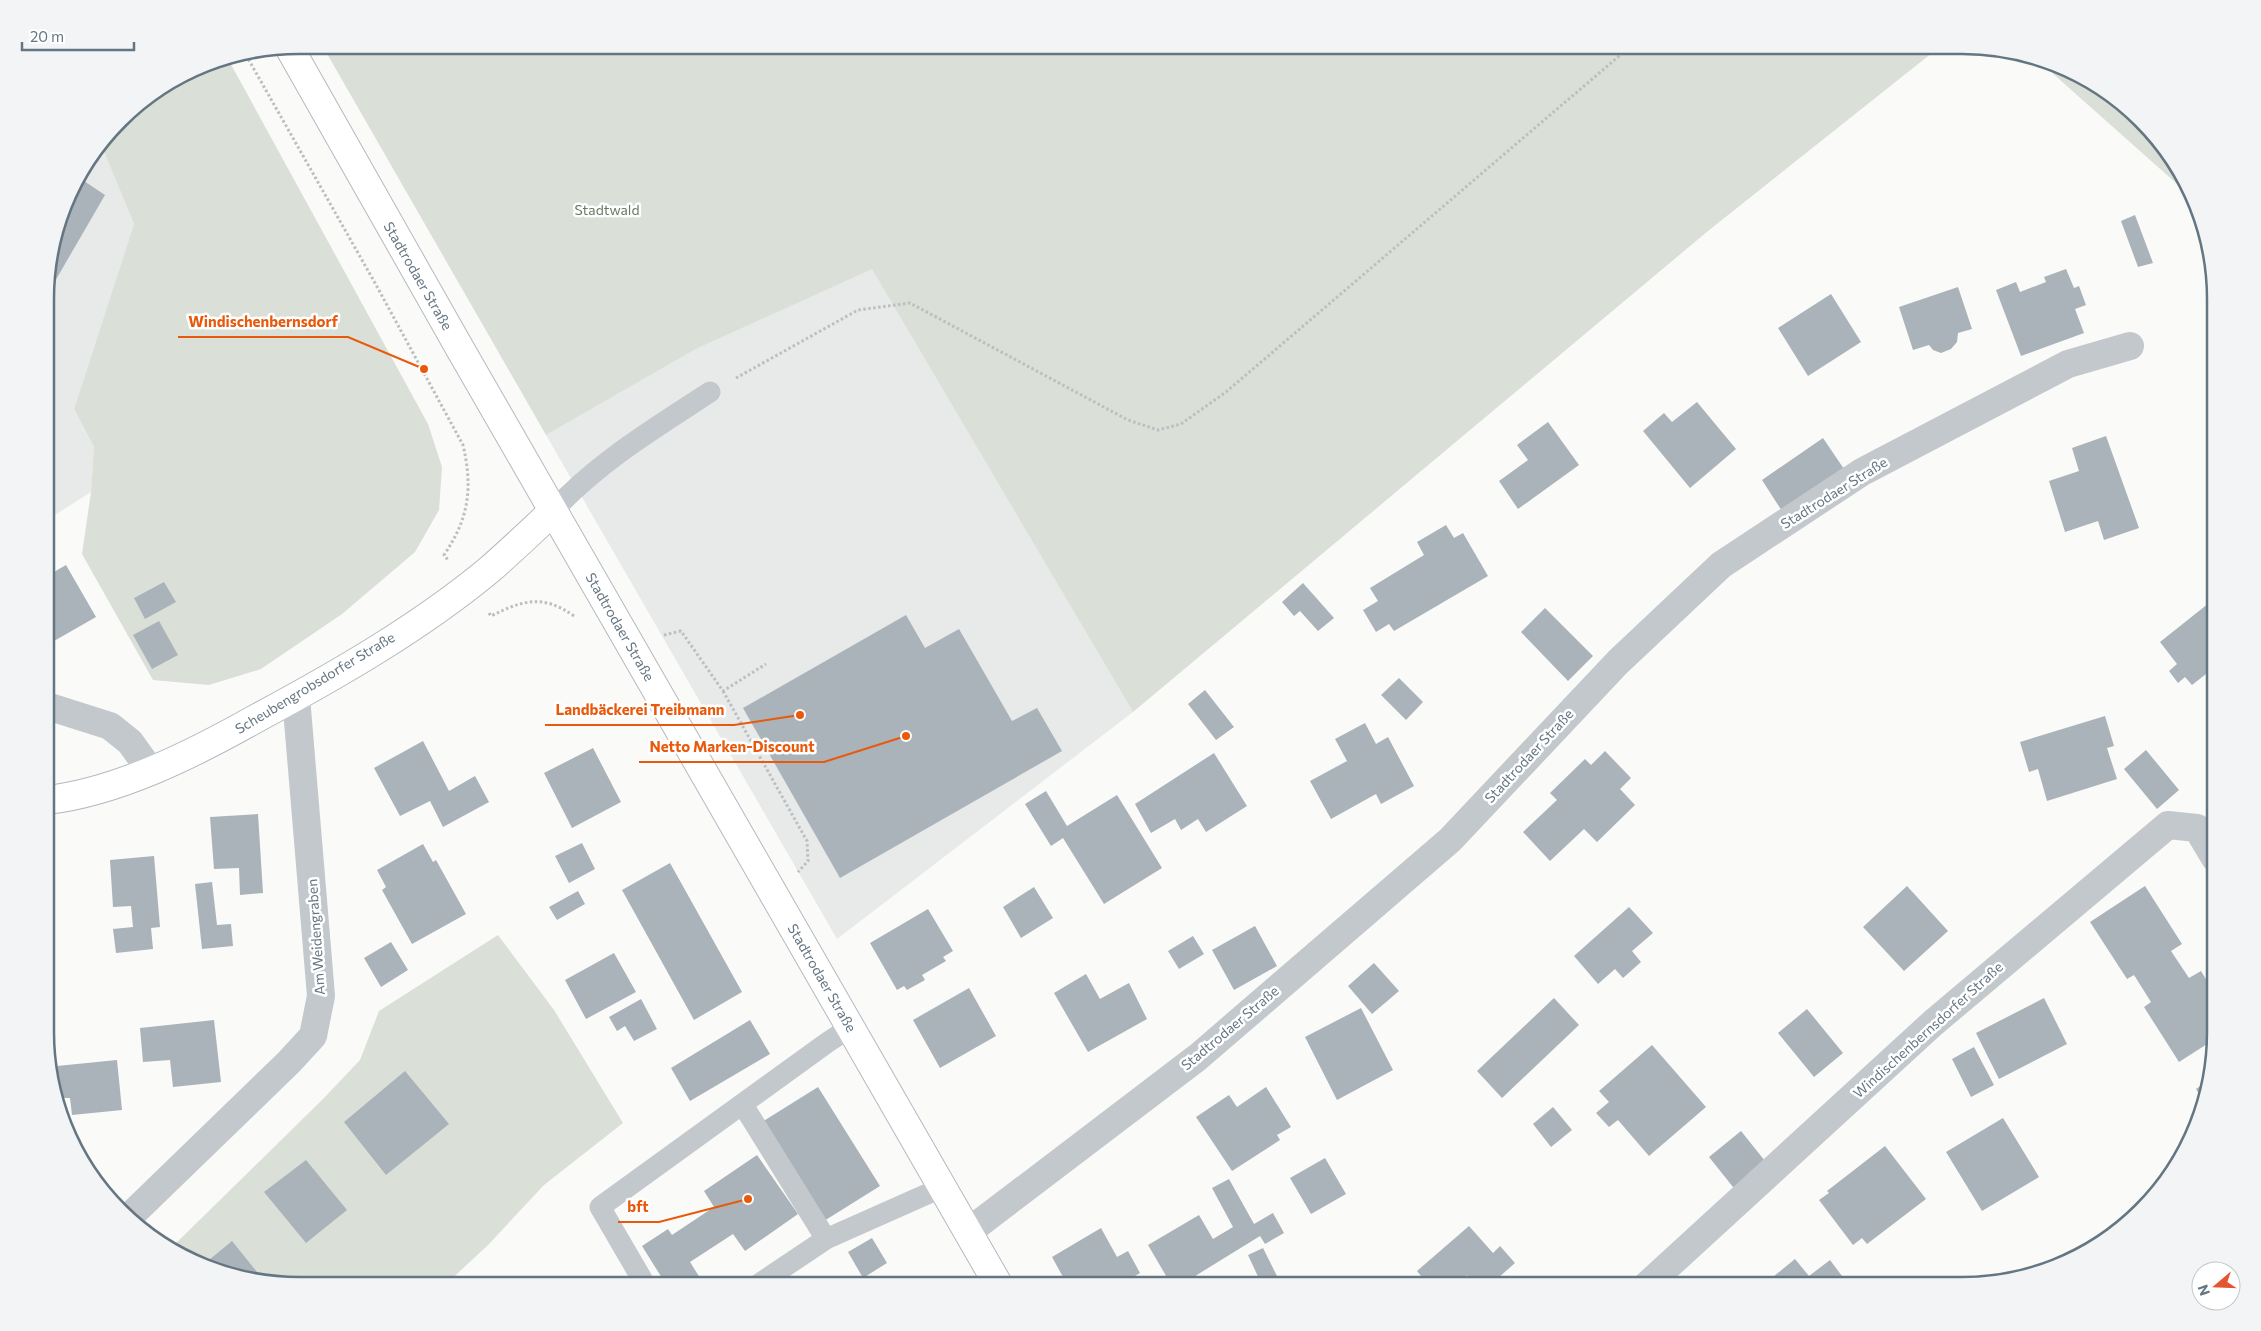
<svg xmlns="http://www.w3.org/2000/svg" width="2261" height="1331" viewBox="0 0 2261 1331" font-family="Commissioner,sans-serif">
<rect width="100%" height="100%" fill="#fafaf8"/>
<!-- built -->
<path fill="#e8e9e9" d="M102,147L134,224L74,409L94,447L91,492L47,520V266L71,186Z
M872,268L1133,712L837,939L546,435L696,349Z"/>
<!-- green -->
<path fill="#dadfd7" d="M322,45H1942L1708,231L1133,712L872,269L696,349L546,435Z
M2032,55L2090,79L2142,119L2173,158L2194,199Z
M228,59L428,424L442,467L439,510L415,552L342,614L261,669L209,685L153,680L82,554L91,492L94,447L74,409L134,224L102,147L131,108L202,64Z
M498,935L554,1010L623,1123L544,1185L488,1245L444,1286H298L233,1277L169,1250L323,1099L360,1060L379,1011Z"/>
<!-- building -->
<path fill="#aab3b9" d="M78,177L105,195L47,295V266L71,186Z
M2135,215L2153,263L2138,267L2121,221Z
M2066,269L2074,288L2079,286L2086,305L2075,309L2084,333L2021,356L1996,290L2016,282L2020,292L2046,282L2044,277Z
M1958,287L1972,329L1958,333L1957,342L1951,349L1941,353L1933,350L1929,345L1913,350L1899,307Z
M1831,294L1861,342L1808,376L1778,328Z
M1697,402L1736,449L1690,488L1643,431L1664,413L1672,422Z
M1548,422L1579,465L1518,509L1499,481L1528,460L1517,445Z
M2106,436L2139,528L2104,540L2098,521L2065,532L2049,481L2079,471L2072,448Z
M1823,438L1844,469L1782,511L1762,480Z
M47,467L55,480L47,485Z
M1446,525L1454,538L1463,533L1488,576L1394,631L1389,624L1376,632L1363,610L1378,601L1370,588L1424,555L1417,542Z
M66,565L96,617L47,645V576Z
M164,582L176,602L145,619L134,598Z
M1303,583L1334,618L1318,631L1300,611L1294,616L1282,602Z
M2209,603L2215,612V667L2192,685L2185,677L2178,683L2169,671L2177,664L2160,642Z
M1545,608L1593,656L1568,681L1521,632Z
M906,615L925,648L959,629L1012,721L1037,708L1062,751L840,878L743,708Z
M159,621L178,655L152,669L133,635Z
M1399,678L1423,702L1406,720L1381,695Z
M1205,690L1234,727L1216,740L1188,704Z
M2105,716L2114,746L2107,748L2117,779L2047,801L2038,769L2029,772L2020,742Z
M1365,723L1376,744L1388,737L1414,786L1381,804L1376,794L1331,819L1310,781L1347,761L1335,739Z
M423,741L449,791L475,776L489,802L443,827L430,801L400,816L374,768Z
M593,748L621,802L572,828L544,773Z
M2146,750L2179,790L2157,809L2124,769Z
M1605,751L1631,778L1620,789L1635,805L1597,842L1584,829L1550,861L1523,832L1557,800L1550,793L1585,759L1591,765Z
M1214,753L1247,806L1206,832L1198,819L1181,830L1175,819L1151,833L1135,804Z
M1046,791L1067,826L1117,795L1162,868L1104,904L1063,838L1051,846L1025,804Z
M258,814L263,893L240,895L239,868L214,869L210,817Z
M582,843L595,869L569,883L555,856Z
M423,844L433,862L436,860L466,914L412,944L382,890L386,887L377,870Z
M154,856L160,927L151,928L153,949L116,953L113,929L133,927L131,906L113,907L110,860Z
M670,863L742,992L694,1020L622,890Z
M212,882L217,925L231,924L233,946L202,949L195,884Z
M1907,886L1948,931L1904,971L1863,927Z
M2145,886L2182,944L2171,951L2189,978L2201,971L2215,994V1039L2179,1062L2144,1007L2151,1002L2134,975L2127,979L2090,922Z
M1034,887L1053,918L1021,938L1003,907Z
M578,891L585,904L557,920L549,907Z
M1629,907L1653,933L1632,951L1641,962L1623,978L1615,969L1598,984L1574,956Z
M928,909L953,951L943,957L946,961L922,975L925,980L907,990L904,986L897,990L870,943Z
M1255,926L1277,966L1234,990L1212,950Z
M1193,936L1204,954L1179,969L1168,951Z
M391,942L408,970L381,987L364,958Z
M614,953L636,992L586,1019L565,980Z
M1374,963L1399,991L1372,1014L1348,986Z
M1086,974L1100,999L1129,983L1147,1019L1088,1052L1054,993Z
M969,988L996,1036L940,1068L913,1020Z
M1554,998L1579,1025L1502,1098L1477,1071Z
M2044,998L2067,1044L1999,1079L1976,1033Z
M641,999L657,1029L634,1041L625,1026L617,1031L609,1017Z
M1361,1008L1393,1070L1337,1100L1305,1037Z
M1807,1009L1843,1053L1814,1077L1778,1033Z
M214,1020L221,1082L173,1087L170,1060L143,1062L140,1028Z
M750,1020L770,1054L690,1101L671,1068Z
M1652,1045L1706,1107L1649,1156L1618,1120L1609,1127L1596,1113L1609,1102L1599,1091Z
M1974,1047L1994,1085L1971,1097L1952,1059Z
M117,1060L122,1110L72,1115L70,1098H60L57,1066Z
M405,1071L449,1124L386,1175L344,1122Z
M2209,1080L2205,1103L2196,1089Z
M818,1087L880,1186L824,1221L762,1122Z
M1266,1087L1291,1127L1277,1135L1280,1140L1232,1171L1196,1117L1229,1095L1237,1107Z
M1553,1107L1572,1130L1551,1147L1533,1124Z
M2003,1118L2039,1177L1982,1211L1946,1152Z
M1741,1131L1769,1166L1737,1192L1709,1157Z
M1885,1146L1926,1199L1867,1244L1862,1238L1853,1245L1819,1200L1829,1193L1827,1191Z
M757,1155L798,1214L745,1251L733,1234L690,1262L705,1286H667L642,1246L668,1229L672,1235L714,1207L704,1191Z
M1325,1158L1346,1194L1311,1214L1290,1178Z
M306,1160L347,1210L306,1243L264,1192Z
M1229,1179L1254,1224L1273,1213L1284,1233L1265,1244L1260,1236L1179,1286H1172L1148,1245L1199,1215L1213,1239L1233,1227L1212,1188Z
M1469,1226L1493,1253L1500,1246L1515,1263L1489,1286H1476L1467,1275L1455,1286H1429L1417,1271Z
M1101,1228L1117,1257L1128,1251L1140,1273L1130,1279L1134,1286H1068L1052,1257Z
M872,1238L887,1263L863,1278L848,1252Z
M232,1241L265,1282L233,1277L203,1265Z
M1263,1248L1282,1286H1255L1261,1283L1248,1255Z
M1795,1259L1809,1276L1830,1260L1848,1284L1850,1282L1853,1286H1762Z"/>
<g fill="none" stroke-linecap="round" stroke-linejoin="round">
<defs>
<path id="secondary" d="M289,47L459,347L999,1286
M47,800C118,792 195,753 257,718C337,675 419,628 489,570C511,551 532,531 553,511"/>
</defs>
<!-- secondary casing -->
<use href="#secondary" stroke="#b3babf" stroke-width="30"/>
<!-- path -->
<path stroke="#bbbfc2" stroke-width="3" stroke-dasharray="2.5 2.5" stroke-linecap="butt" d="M246,55L375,283L463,445C473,488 469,518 444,555L448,560
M736,378L858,310L910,303L1128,420L1158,430L1181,424L1226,392L1632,45
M489,613L491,616C523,600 543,594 574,616
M664,635L681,631L723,691L766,664
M723,691L807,841L808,861L798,872"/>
<!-- lane -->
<path stroke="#c3c8cc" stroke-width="21" d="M553,511C598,462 655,428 710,392
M743,1105L826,1239
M646,1286L600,1207L828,1042L851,1027
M756,1286L826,1239L943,1187"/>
<!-- street -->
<path stroke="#c3c8cc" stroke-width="28" d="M47,706L110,726L130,742L150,770
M128,1218L289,1062L313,1036L321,996L296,697
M968,1232L1198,1057L1450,840L1618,662L1721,565L1862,472L2068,364L2130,346
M1646,1286L1933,1023L2168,825L2197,828L2215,858"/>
<!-- secondary -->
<use href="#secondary" stroke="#fff" stroke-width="28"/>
</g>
<g text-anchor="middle" stroke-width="5" stroke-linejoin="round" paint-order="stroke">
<!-- park labels -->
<g font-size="14" fill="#687a64" stroke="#fff">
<text x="607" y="215">Stadtwald</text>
</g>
<!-- street labels -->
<g font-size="14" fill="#657683" stroke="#fff">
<text transform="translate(418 276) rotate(60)" y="5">Stadtrodaer Straße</text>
<text transform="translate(1834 493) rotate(-32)" y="5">Stadtrodaer Straße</text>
<text transform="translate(620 627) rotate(60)" y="5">Stadtrodaer Straße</text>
<text transform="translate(315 683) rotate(-31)" y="5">Scheubengrobsdorfer Straße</text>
<text transform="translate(1529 756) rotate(-47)" y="5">Stadtrodaer Straße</text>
<text transform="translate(316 937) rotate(-94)" y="5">Am Weidengraben</text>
<text transform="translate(822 978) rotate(60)" y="5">Stadtrodaer Straße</text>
<text transform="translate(1230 1028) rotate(-40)" y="5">Stadtrodaer Straße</text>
<text transform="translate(1928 1030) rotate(-42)" y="5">Windischenbernsdorfer Straße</text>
</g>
</g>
<!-- crop -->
<path d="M0 0H2261V1331H0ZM299 54H1962A245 245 0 0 1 2207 299V1032A245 245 0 0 1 1962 1277H299A245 245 0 0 1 54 1032V299A245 245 0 0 1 299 54Z" fill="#f3f4f5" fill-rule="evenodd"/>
<path fill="none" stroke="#657683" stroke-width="2.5" d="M299 54H1962A245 245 0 0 1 2207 299V1032A245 245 0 0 1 1962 1277H299A245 245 0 0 1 54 1032V299A245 245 0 0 1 299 54Z"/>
<!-- callouts -->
<path fill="none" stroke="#e8590c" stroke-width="2" d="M424 369L348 337H178M800 715L734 725H545M906 736L824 762H639M748 1199L659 1222H618"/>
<g fill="#e8590c" stroke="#fff" stroke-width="2">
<circle cx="424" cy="369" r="5"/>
<circle cx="800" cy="715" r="5"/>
<circle cx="906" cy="736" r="5"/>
<circle cx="748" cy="1199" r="5"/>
</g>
<g font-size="15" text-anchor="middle" font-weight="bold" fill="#e8590c" stroke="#fff" stroke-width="5" stroke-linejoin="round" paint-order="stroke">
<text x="263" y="327">Windischenbernsdorf</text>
<text x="640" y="715">Landbäckerei Treibmann</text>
<text x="732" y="752">Netto Marken-Discount</text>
<text x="638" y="1212">bft</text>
</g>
<!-- north arrow -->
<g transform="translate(2216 1286) rotate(251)"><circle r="24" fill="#ffffff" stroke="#c1c8cd"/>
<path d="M0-4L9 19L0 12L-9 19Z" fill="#e4572e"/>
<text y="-8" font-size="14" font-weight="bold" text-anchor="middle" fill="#657683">N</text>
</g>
<!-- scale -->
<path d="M22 42v8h112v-8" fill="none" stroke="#657683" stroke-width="2.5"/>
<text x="30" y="42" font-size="15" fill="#657683" stroke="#ffffff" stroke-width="4" paint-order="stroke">20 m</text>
</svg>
